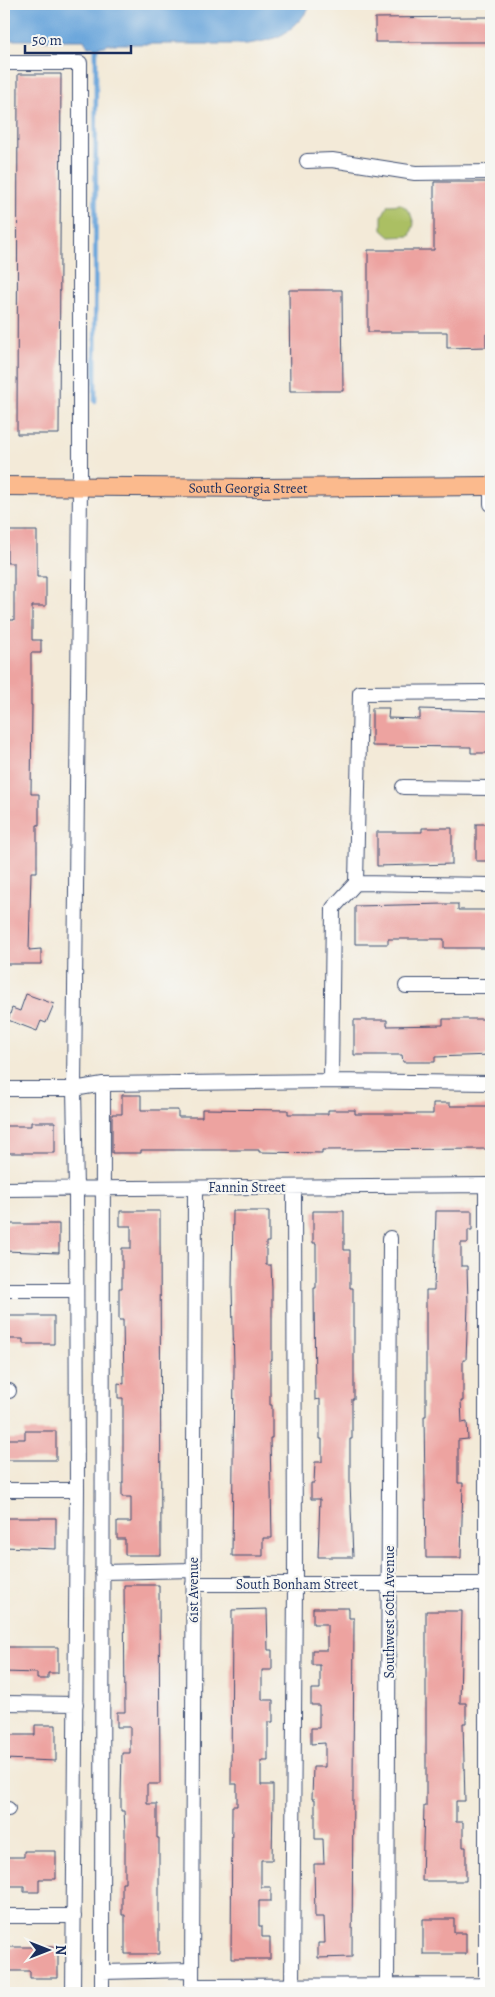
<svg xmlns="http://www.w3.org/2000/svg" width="495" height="1997" viewBox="0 0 495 1997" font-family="Alegreya,serif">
<rect width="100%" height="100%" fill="#f6f6f2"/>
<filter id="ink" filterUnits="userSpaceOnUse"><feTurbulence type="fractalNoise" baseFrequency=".02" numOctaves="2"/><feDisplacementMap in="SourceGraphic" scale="10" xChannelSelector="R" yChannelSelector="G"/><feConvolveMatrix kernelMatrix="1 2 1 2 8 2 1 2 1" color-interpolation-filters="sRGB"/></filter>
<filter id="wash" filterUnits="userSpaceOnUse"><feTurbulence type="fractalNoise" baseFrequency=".0096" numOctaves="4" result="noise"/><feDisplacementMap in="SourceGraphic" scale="20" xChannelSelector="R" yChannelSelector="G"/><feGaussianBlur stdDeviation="1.12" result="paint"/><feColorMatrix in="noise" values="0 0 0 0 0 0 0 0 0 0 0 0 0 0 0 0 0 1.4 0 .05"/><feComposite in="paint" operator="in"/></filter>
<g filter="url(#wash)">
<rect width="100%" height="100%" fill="#f3ead8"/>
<!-- green -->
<path fill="#abbf63" stroke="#637760" d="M401,204L410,212L414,224L410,236L390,237L382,230V216L388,205Z"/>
<!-- water -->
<path fill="#6aa6db" stroke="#426a9c" d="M4,4H311V6C290,34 281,39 247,44H107L104,46L88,47L84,40H4Z"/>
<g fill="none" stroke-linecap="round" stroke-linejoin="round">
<!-- stream -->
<path stroke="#6aa6db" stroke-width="4.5" d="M95,401L96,42"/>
</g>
<g id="blocks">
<!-- building -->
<path fill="#eda3a0" d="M471,17H491V42H375V18Z
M18,74H61L59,434H17Z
M434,182H491V334H486V347L447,348V332H368V250H434Z
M289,290H342L343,391H290Z
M7,531H37V577H46V606H32V640H41V653H31V705H32L31,794H39V825H37V872H31L29,950L41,949V964H4V620H14V563H7Z
M372,708H389L388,718L420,719V709L491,711V753H471V747L372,746Z
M476,824H491V861H476Z
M422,828H452V864L377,866V832H422Z
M444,904H458V910H491V948H444V939H388V944H355V906Z
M26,994L54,1004L46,1023L41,1021L37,1031L8,1020L12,1008L20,1011Z
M443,1019H491V1055L435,1057V1062H403L402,1055H354V1020H387V1026L443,1025Z
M122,1095H141V1110H178V1117H202V1109L288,1110V1114H328V1110H355V1114H433V1103H450V1106H489V1149L322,1150V1153L259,1152V1150H141V1153H112V1114H122Z
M31,1122H55V1153H4V1126H31Z
M120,1211H160L161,1555H125V1539H117V1522H131V1497H122V1483H123V1398H118V1383L124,1384L123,1320H119V1288H122V1248H131V1226H120Z
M233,1211H269V1242H266V1265H271L272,1288V1360H270V1405H272V1438H270L272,1538H263V1556H232L234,1366L232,1288Z
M313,1211H344V1250H350V1288H353V1327H354V1399H352V1439H350V1483L353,1557H318L320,1499H311V1483H314L315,1462H322V1439H320V1399L315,1400L314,1288H316V1243H313Z
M436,1211H472V1230H468V1243H461V1266H467L468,1304L466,1360H463V1401H461L462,1423L467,1422L468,1439L458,1440V1483H463L461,1558H426L424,1416H426V1290H434Z
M4,1224H59V1253L4,1251Z
M4,1316H54V1344H23V1339H4Z
M25,1431H56V1460H4V1439H25Z
M4,1518H56V1549L4,1547Z
M124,1585H159L160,1784H147V1804H157V1838H159V1954H125V1915H122V1883H125V1830L124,1811H121V1795L122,1753H130V1727H117V1712H125Z
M313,1608H349V1618H354L352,1957L318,1958V1943H325L324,1917H315L314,1864H324L323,1839H315V1799H312L313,1767H325V1743L311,1744V1728H319V1705H311V1689H320V1665H312V1650H327V1624H313Z
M267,1609L268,1650H272V1670H262V1700H273V1722H268V1761H261V1785H273V1799L272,1860H261V1887H271V1901H259V1926H262V1937H270V1959H231L232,1806H237V1784H231L232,1610Z
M426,1611H462L460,1703H466V1723H463L465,1801H456V1822H463V1847H466V1881H422L424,1806H426Z
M4,1647H58V1673H48V1679H37V1673L4,1672Z
M35,1725H56V1761L4,1759V1735H35Z
M24,1851H56V1879H39V1892H24V1886H4V1857H24Z
M423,1919H454V1933H466V1954H423Z
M4,1947H58V1978H30V1971H4Z"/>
</g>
</g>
<g filter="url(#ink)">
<use href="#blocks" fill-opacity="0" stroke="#3b4b70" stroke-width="1"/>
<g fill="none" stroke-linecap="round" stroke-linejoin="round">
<defs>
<path id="minor" d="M4,63H80V487L74,1089L76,1189L77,1490L73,1993
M307,161L332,160L415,173L491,172
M491,486V504
M403,787L491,788
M356,883L491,885
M406,986H491
M331,1081L333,908L356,883L360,693L491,692
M4,1089H74L103,1084L331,1081L491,1083
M4,1189L491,1185
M4,1290H76
M4,1391H9
M4,1490H77
M102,1572L194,1570
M193,1584H491
M4,1703L76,1704
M4,1809H8
M4,1916H74
M102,1972L192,1970
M387,1985L390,1238
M486,1985V1185
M192,1986L491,1985
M292,1986L295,1584L294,1187
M102,1993L103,1084
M192,1993L195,1188"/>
<g id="major">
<path id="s1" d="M4,486L263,488L491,486"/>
</g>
</defs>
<!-- minor casing -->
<use href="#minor" stroke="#3b4b70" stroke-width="16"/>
<!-- major casing -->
<use href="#major" stroke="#3b4b70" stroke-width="20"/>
<!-- minor -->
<use href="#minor" stroke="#fff" stroke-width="14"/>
<!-- major -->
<use href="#major" stroke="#fbba8d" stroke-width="18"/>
</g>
</g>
<g text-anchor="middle" stroke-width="4.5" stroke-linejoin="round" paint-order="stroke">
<!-- street labels -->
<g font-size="14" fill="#1b2f5e" stroke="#f6f6f2">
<text dy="5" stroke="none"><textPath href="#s1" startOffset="244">South Georgia Street</textPath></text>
<text x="247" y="1192">Fannin Street</text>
<text x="297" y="1589">South Bonham Street</text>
<text transform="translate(193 1590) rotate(-90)" y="5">61st Avenue</text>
<text transform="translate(389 1612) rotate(-90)" y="5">Southwest 60th Avenue</text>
</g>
</g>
<!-- margin -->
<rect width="495" height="1997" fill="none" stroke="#f6f6f2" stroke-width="20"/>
<!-- north arrow -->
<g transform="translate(48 1950) rotate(90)" stroke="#f6f6f2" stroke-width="4" paint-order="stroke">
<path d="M0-4L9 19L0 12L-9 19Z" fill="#1b2f5e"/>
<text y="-8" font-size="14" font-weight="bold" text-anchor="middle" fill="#1b2f5e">N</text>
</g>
<!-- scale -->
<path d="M25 45v8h106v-8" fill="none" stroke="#1b2f5e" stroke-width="2.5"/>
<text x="32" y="45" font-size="15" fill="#1b2f5e" stroke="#f6f6f2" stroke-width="4" paint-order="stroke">50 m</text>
</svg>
